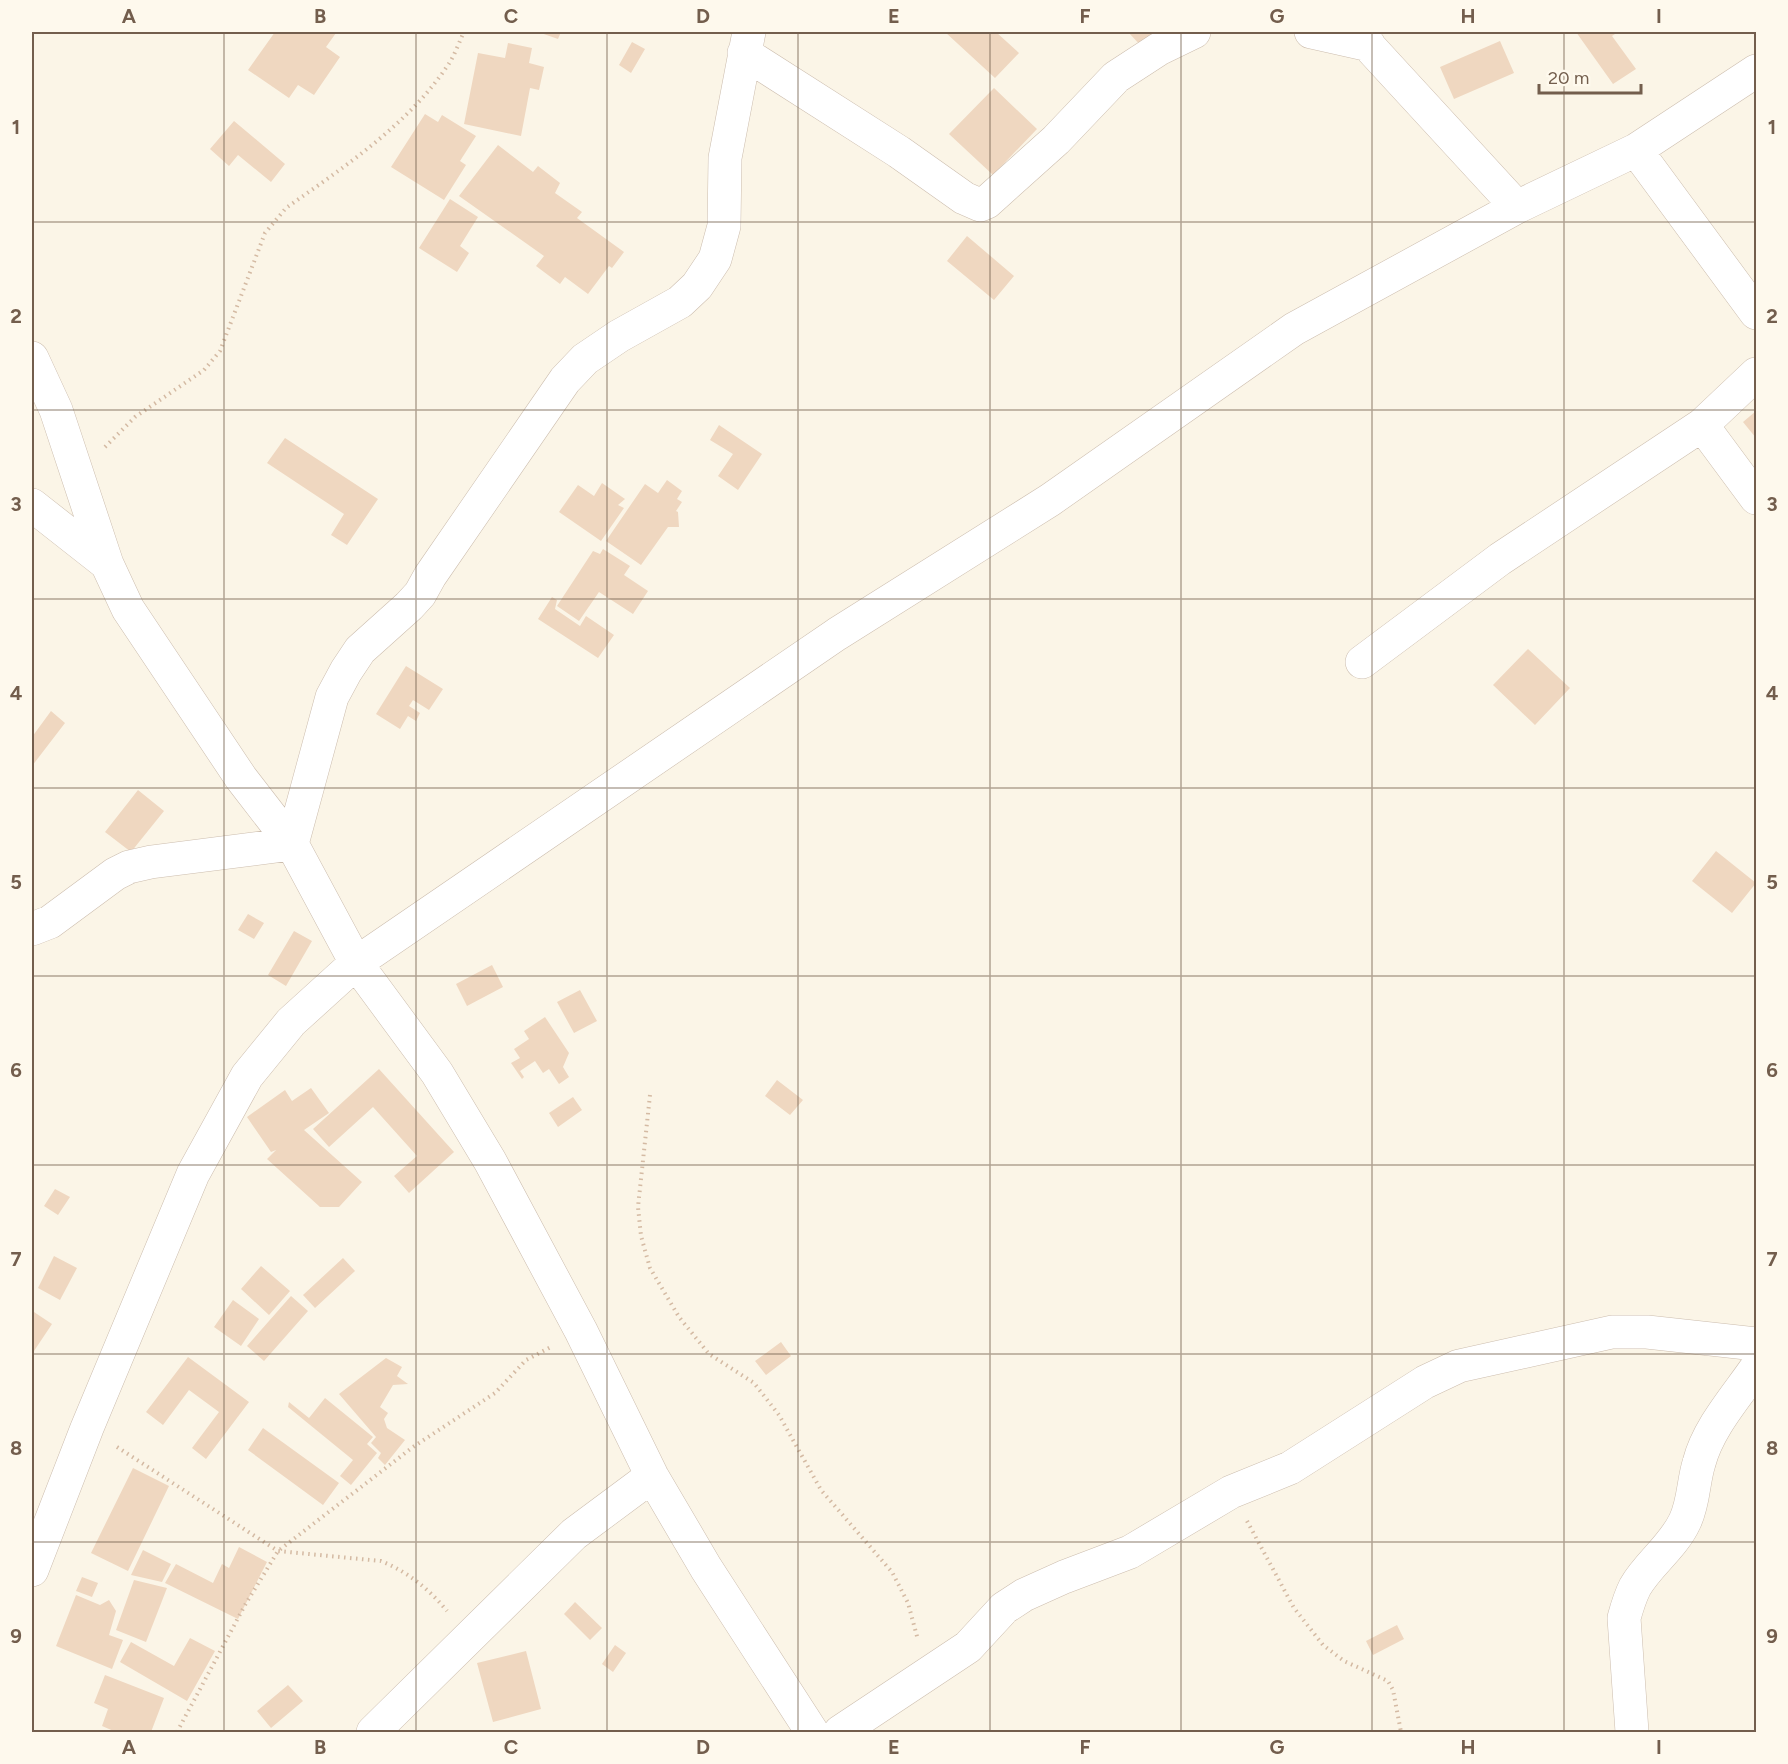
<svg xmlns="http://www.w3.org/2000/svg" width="1788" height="1764" viewBox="0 0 1788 1764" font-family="Figtree,sans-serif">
<rect width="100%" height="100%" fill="#fbf5e7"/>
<!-- building -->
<path fill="#efd7c0" d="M275,32L336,33L326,47L340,57L314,95L298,85L289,98L248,70Z
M538,32H561L558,39Z
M945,32H996L1019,53L995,78Z
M1128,32H1162L1143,48Z
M1576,32H1618L1612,36L1636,69L1613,84Z
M1500,41L1514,73L1454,99L1440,67Z
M632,42L645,49L631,73L619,65Z
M508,43L532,48L529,63L544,67L539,90L530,88L521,136L464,124L478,53L505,58Z
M994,88L1037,129L993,175L949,134Z
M425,114L438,122L442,115L476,136L460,161L466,165L444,200L391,167Z
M234,121L285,164L271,182L238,155L229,166L210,149Z
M498,145L533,172L538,166L560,183L555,193L582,212L577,218L624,252L612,268L609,266L588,294L565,277L560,284L536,266L544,256L459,196Z
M450,199L478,217L460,246L469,253L457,272L419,248Z
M967,236L1014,276L994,300L947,261Z
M1756,411V438L1743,422Z
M719,425L762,454L738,490L718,476L733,454L710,440Z
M285,438L378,499L347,545L331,535L344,514L267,463Z
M667,480L682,491L677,499L682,502L676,511L678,512L679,527H668L641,565L606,541L645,484L658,493Z
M602,483L625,499L618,505L624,508L601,541L559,512L578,485L594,496Z
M603,549L630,566L624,575L648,591L633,614L599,592L579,621L557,606L593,551L600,554Z
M552,597L557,600L555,609L580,626L586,616L614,635L598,658L538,619Z
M1528,649L1570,688L1535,725L1493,685Z
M406,666L443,689L429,710L413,700L409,706L420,713L416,721L408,716L400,729L376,714Z
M51,711L65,723L32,766V737Z
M138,790L164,811L131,852L105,832Z
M1716,851L1756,883L1732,913L1692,881Z
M248,914L264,923L254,939L238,930Z
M294,931L312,941L286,986L268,975Z
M492,965L503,987L467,1006L456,984Z
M580,990L597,1021L574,1033L557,1002Z
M545,1017L569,1053L563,1067L569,1077L559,1084L549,1069L543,1073L535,1061L520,1071L524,1077L522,1079L511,1063L520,1058L514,1049L529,1039L524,1031Z
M379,1069L454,1152L409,1193L394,1176L417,1156L373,1107L329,1147L313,1129Z
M777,1080L803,1100L790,1115L765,1096Z
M311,1088L329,1113L304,1130L362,1182L339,1207H320L267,1159L276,1150L271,1152L247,1117L285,1090L292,1101Z
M573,1097L582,1110L558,1127L549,1113Z
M55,1189L70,1197L58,1215L44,1206Z
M54,1256L77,1268L60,1300L38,1288Z
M343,1258L355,1271L315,1308L303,1295Z
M261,1266L290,1291L269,1315L241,1289Z
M291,1296L308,1311L264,1361L247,1346Z
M233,1300L259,1319L241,1346L214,1327Z
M34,1312L52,1324L32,1354V1315Z
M781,1342L791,1356L766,1375L755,1361Z
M188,1357L249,1402L206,1459L192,1448L219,1412L189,1390L163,1425L146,1412Z
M386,1358L402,1367L397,1376L408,1384L393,1385L380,1407L388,1413L384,1419L387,1428L405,1440L385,1465L378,1458L381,1453L371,1443L376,1437L339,1394Z
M325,1398L373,1437L367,1444L377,1453L351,1485L340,1476L353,1460L288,1407L289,1402L309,1418Z
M263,1428L339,1483L323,1505L248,1450Z
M133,1468L169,1486L128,1571L91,1553Z
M239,1547L267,1562L238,1619L165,1583L176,1564L213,1583L222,1564L229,1568Z
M143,1550L171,1564L162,1582L131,1575Z
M82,1577L98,1583L92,1597L76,1591Z
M134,1580L167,1588L146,1642L116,1630Z
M76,1595L100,1605L109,1600L116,1611L109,1635L123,1640L112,1669L56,1646Z
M575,1602L602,1628L590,1640L564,1614Z
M1397,1625L1404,1639L1373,1655L1366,1641Z
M190,1638L215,1651L187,1701L120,1662L131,1642L174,1666Z
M615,1645L626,1653L613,1672L602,1664Z
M526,1651L541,1709L493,1722L477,1663Z
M105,1675L164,1698L151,1732H116L102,1726L108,1709L94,1703Z
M288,1685L303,1701L271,1728L257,1711Z"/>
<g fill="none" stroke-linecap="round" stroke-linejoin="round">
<defs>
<path id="minor" d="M1311,32L1369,45
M1356,32L1517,207
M744,53L899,152L964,198L980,205L987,202L1056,140L1116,77L1159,49L1194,32
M1636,150L1756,313
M32,358L56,410L107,564L128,609L241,778L292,844L356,963L437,1073L490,1161L581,1331L652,1476L706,1568L812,1732
M1702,425L1756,498
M32,505L107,564
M1362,662L1500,559L1702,425L1756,374
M32,929L50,922L115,874L129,867L151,862L292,844L332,697L346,671L360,650L409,606L420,594L430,576L565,380L585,359L619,336L680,302L697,286L715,259L724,226L725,158L749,32
M32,1570L87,1428L193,1174L247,1076L291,1022L356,963L837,634L1050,500L1294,329L1517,207L1636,150L1756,71
M373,1732L574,1534L652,1476
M840,1732L968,1647L1004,1608L1024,1595L1064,1577L1130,1552L1231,1492L1290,1468L1425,1382L1459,1366L1612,1332H1647L1756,1344
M1632,1732L1624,1618C1627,1607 1630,1597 1635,1587C1648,1564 1673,1547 1685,1521C1694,1502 1693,1482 1699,1463C1708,1428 1736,1397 1756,1368"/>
</defs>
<!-- minor casing -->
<use href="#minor" stroke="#ccbdae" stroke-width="34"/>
<!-- path -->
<path stroke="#d4baa3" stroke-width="4" stroke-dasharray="1.5 4.5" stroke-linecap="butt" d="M105,447L135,417L204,370L220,351L265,233L286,208C344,167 408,125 448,65C455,55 459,42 464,32
M650,1095L638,1207L641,1236L650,1268L679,1317L709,1354L754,1383L779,1415L821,1490L892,1572L908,1603L918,1640
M117,1447L278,1551L381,1561C408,1572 429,1589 447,1611
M1247,1521L1294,1608L1323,1645L1344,1661L1388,1681L1393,1690L1401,1732
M177,1732L245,1605L278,1551L413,1447L495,1393L526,1360L551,1347"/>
<!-- minor -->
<use href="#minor" stroke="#fff" stroke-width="33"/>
</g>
<!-- grid -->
<path fill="none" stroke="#735e4d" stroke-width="1.5" stroke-opacity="0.55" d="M224,32V1732M416,32V1732M607,32V1732M798,32V1732M990,32V1732M1181,32V1732M1372,32V1732M1564,32V1732M32,222H1756M32,410H1756M32,599H1756M32,788H1756M32,976H1756M32,1165H1756M32,1354H1756M32,1542H1756"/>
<!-- border -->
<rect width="1788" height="1764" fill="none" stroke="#fef9ed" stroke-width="66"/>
<!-- scale -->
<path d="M1539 84v9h102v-9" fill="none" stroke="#735e4d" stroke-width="3"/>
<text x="1548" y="84" font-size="18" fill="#735e4d" stroke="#fef9ed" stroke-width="4.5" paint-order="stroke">20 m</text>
<rect x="33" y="33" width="1722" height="1698" fill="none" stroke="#735e4d" stroke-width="2"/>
<g font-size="20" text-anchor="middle" font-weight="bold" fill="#735e4d">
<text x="129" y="23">A</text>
<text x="320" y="23">B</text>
<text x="511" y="23">C</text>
<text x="703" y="23">D</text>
<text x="894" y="23">E</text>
<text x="1085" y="23">F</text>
<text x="1277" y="23">G</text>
<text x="1468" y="23">H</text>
<text x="1659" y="23">I</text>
<text x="16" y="134">1</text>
<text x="1772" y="134">1</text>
<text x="16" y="323">2</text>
<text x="1772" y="323">2</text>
<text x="16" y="511">3</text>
<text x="1772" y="511">3</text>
<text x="16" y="700">4</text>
<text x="1772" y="700">4</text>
<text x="16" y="889">5</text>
<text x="1772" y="889">5</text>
<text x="16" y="1077">6</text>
<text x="1772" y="1077">6</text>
<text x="16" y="1266">7</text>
<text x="1772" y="1266">7</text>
<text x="16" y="1455">8</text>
<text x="1772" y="1455">8</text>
<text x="16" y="1643">9</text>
<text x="1772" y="1643">9</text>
<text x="129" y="1754">A</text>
<text x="320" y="1754">B</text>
<text x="511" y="1754">C</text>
<text x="703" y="1754">D</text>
<text x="894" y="1754">E</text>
<text x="1085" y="1754">F</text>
<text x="1277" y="1754">G</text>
<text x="1468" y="1754">H</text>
<text x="1659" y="1754">I</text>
</g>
</svg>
